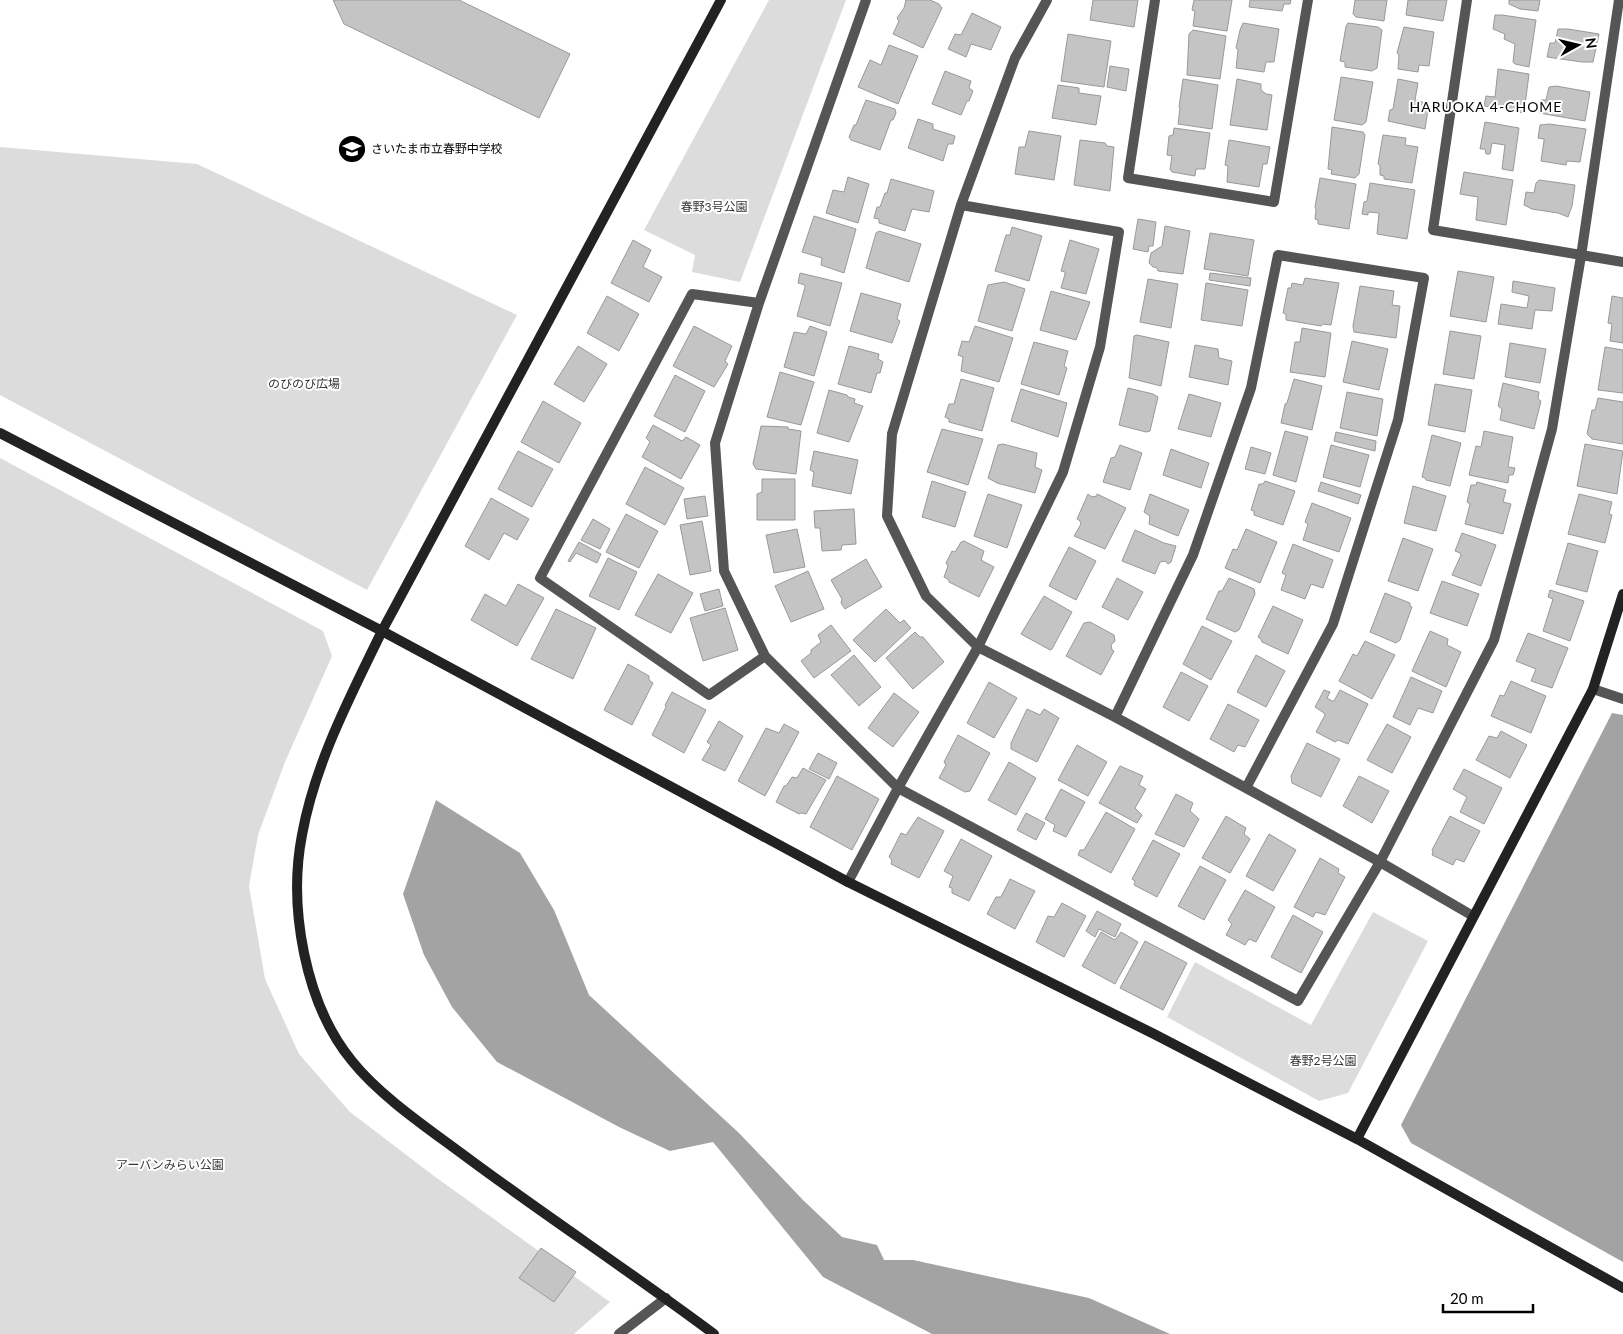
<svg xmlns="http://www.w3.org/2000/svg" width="1623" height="1334" viewBox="0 0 1623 1334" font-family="Lato,'Noto Sans JP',sans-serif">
<rect width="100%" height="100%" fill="#fff"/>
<!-- green -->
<path fill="#dcdcdc" d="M769,0H846L740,282L692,272L695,255L644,230Z
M0,147L197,164L517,315L367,590L0,395Z
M0,458L323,631L332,656L285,762L258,835L249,886L265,979L299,1054L350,1112L434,1176L610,1302L574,1334H0Z
M1373,912L1428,941L1348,1093L1319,1101L1167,1017L1195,962L1311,1025Z"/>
<!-- water -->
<path fill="#a3a3a3" d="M1612,713L1623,715V1262L1411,1143L1401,1125Z
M436,800L520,853L554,910L589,995L739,1133L803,1200L842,1237L877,1245L884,1260H913L1089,1298L1170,1334H932L823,1277L713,1142L670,1151L619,1127L497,1062L452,1007L424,955L403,894Z"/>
<!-- building -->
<path fill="#c4c4c4" stroke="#999" d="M333,0H459L570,54L539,118L344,24Z
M906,0H930L939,4L942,8L923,48L893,34L899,21L897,18L904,8Z
M1093,0H1138L1134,27L1090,20Z
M1194,0H1232L1227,31L1193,26L1195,11L1192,10Z
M1250,0H1291L1290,4H1284L1282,11L1249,7Z
M1355,0H1387L1384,21L1356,17L1353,14Z
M1408,0H1447L1443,21L1406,15Z
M1509,0H1540L1538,11L1520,9L1509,4Z
M972,13L1001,27L991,50L971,44L966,57L948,49L955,34L961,35Z
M1495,15H1502L1536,20L1529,67L1515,64L1513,62L1515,44L1504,39L1505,34L1493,29Z
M1243,23L1279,29L1274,62H1266L1264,72L1236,68L1238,50L1236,48L1240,30Z
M1348,23L1378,27L1382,30L1377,68L1372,71L1345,67V62L1340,61L1346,26Z
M1404,27L1434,32L1429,66L1419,65L1418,72L1398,69L1399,55L1397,53Z
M1558,29H1568L1599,34L1593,62H1582L1547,57L1550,43H1555Z
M1193,30L1226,36L1220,79L1187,75L1189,34Z
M1068,34L1111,41L1104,87L1061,81Z
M889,45L918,56L898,104L858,87L870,60L881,65Z
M1110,66L1129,69L1126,91L1107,87Z
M1498,69L1529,74L1524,113L1484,106L1486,96L1495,97Z
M945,71L971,81L969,88L973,91L969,101H967L961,115L932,104Z
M1341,77L1373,82L1366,122L1362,125L1334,120Z
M1183,79L1218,85L1212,129L1178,124L1180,108L1179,107Z
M1237,79L1261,84V90L1266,94L1272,95L1267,130L1230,125Z
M1398,79L1418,83L1415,100L1429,104L1425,129L1388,121L1390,110L1393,109Z
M1058,85L1079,88V93L1101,96L1096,125L1052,118Z
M1556,86L1590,92L1585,121L1539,113L1541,100H1546L1549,87Z
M866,100L895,109L896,113L893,120H891L880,150L851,140L849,137L854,125H856Z
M918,119L933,124V129L955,136L953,144H948L943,161L908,148Z
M1485,122L1519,128L1513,171L1502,169L1505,145L1492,143L1490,154H1486L1485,149H1480Z
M1549,124L1586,129L1580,162L1567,161L1566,165L1541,161L1544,141V139L1538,138L1540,125Z
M1332,127L1363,132L1365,135L1359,174L1355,178L1331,174L1332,170L1328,169Z
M1174,128L1210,133L1205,169H1196L1195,176L1172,172L1170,169L1172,156L1167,155L1169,136L1173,135Z
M1029,131L1061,136L1054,180L1015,174L1019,147H1025Z
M1383,135L1406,138L1405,145L1418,147L1412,183L1384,179V176L1380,175V165L1378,164Z
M1080,140L1105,143L1107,146L1114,147L1110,191L1074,185Z
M1229,140L1270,147L1267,164H1263L1259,187L1227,182L1228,166L1225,165Z
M1464,172L1513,180L1506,225L1476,220L1478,197L1460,194Z
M848,177L869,184L858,223L826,213L833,190L844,192Z
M1320,178L1356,184L1349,229L1318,224V220L1315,219L1316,210L1315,207Z
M891,179L934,191L929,212L912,209L905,231L879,223V219L874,218L877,207H880L885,193H887Z
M1539,180L1575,185L1572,206L1568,217L1558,213L1532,209L1524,205L1526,192L1534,193L1536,183Z
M1370,183L1415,190L1407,239L1377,234L1379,213L1368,212V215L1362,214L1364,202L1367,201Z
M814,216L856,229L844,273L821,265L822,258L802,252Z
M1138,219L1156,222L1153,246H1149L1148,252L1133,249Z
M1165,226L1190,231L1183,274L1158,271L1157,268L1153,267L1149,263L1151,253L1162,246Z
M1012,227L1042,236L1029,281L995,271L1006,235H1010Z
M879,231L921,244L909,282L866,268L876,233Z
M1210,233L1254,240L1248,276L1204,269Z
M633,240L651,250L643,267L662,277L649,302L611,283Z
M1070,240L1099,249L1086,294L1061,288L1065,274V272L1061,271Z
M1458,271L1494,277L1486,322L1450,316Z
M800,273L842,283L830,326L797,316L805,287V285L798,283Z
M1210,273L1251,278L1250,286L1209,280Z
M1305,278L1339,283L1331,325L1323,324L1321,326L1286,320V314L1283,313L1288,288H1291L1292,283L1303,285Z
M1148,279L1178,284L1171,328L1140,322Z
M1513,281L1555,288L1552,311L1535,310L1532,329L1498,324L1501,304L1527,308L1529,296L1512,292Z
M1004,282L1025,289L1012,331L978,321L988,285Z
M1206,283L1248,290L1242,326L1201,320Z
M1360,286L1394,291L1392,305L1400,306L1396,338L1354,332L1353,326Z
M1051,291L1090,302L1076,340L1040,330Z
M861,293L901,304L897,319L900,321L892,343L850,331Z
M607,296L639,314L619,351L587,333Z
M1612,296L1623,298V343L1610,341L1612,324L1608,323Z
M694,326L732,346L725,361L728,364L714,387L673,366Z
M810,326L827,332L814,376L784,367L794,332L806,334Z
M975,326L1013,338L999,382L961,371L963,357L958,355L962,341L969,342Z
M1302,328L1331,333L1325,377L1290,372L1295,342H1300Z
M1450,331L1481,336L1474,379L1443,374Z
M1137,335L1169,342L1161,386L1129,378L1134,336Z
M1352,341L1388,349L1379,390L1343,382Z
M1034,342L1068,351L1064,366L1067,368L1059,395L1021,384Z
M1510,343L1546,349L1540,383L1505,377Z
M1195,345L1218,349L1219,358L1232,361L1228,385L1189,377Z
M578,346L607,364L584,402L554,384Z
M849,346L879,354L878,359L883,362L880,373H877L871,393L838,384Z
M1605,347L1623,350V393L1598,390Z
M780,372L814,382L801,425L767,417Z
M675,375L705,391L685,432L654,416Z
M961,379L994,388L982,431L949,422V419L945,417L949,404H954Z
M1294,379L1322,386L1312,430L1281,423L1285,404L1287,403Z
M1503,383L1539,392L1538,399L1541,401L1534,429L1500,420L1502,409L1498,406Z
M1435,384L1472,390L1465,432L1428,425Z
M1128,388L1153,394L1158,397L1150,431L1146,432L1119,425Z
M1021,389L1067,403L1058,437L1011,421Z
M829,390L847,395L848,397L855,399L854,403L863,406L849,442L817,433Z
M1347,392L1383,399L1377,436L1340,428Z
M1189,394L1221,403L1211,437L1178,429Z
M1598,398L1623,402V444L1592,439L1587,434L1592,410H1595Z
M543,401L581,423L559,463L521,442Z
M653,425L682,441L686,437L700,445L681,479L642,457L650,442L646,438Z
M761,426L788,427V429L801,431L796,474L756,469L753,464Z
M942,429L983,439L968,485L927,472Z
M1285,431L1308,437L1296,482L1273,475Z
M1484,431L1513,437L1508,467L1515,468L1513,475H1509L1508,483L1469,475L1476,446L1481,447Z
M1336,432L1376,441L1375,451L1334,441Z
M1432,435L1461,443L1450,486L1426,480L1425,478L1422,477Z
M1003,444L1037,453L1035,467L1042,470L1035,493L997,483L988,478L998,445Z
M1585,444L1623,451L1617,494L1577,486Z
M1120,445L1142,453L1130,490L1103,482L1111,458L1115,457Z
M1331,445L1369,455L1360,487L1323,477Z
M1251,447L1271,453L1265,474L1245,469Z
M1171,449L1209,463L1201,488L1163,475Z
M518,451L553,469L532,507L498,489Z
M814,451L858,460L851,494L812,486L814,472L810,470Z
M645,467L684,488L665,525L626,504Z
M762,479H795V520H757V494L762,492Z
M932,481L966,492L955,527L922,517Z
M1265,481L1295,491L1283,525L1254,515V511L1251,510L1259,484H1263Z
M1321,482L1361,495L1358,504L1318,491Z
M1477,482L1506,490L1503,502L1511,504L1503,534L1465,524L1470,504L1467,502L1471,485H1476Z
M1413,486L1446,496L1436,531L1404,523Z
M988,494L1022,505L1007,548L974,536Z
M1088,494L1092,497L1097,496V494L1126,508L1105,549L1074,536L1081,524L1080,521L1077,519Z
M1150,494L1189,510L1178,536L1149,524L1150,516L1144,512Z
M1579,494L1612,502L1609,514L1612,515L1605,543L1568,534Z
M705,496L708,516L687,519L684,499Z
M491,498L529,519L517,540L504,533L489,560L465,546Z
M1312,503L1351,518L1339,552L1303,540L1308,524L1305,522Z
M854,509L856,544L842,545L841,550L822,551L820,528H815L814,511Z
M626,514L658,531L639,568L606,552Z
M593,519L610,529L600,549L581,540Z
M702,521L711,571L690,575L680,525Z
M797,529L805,567L774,573L766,535Z
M1246,529L1277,542L1260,583L1225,568L1233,549L1237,550Z
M1135,530L1164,543L1176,546L1171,562L1168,564L1165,561L1160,562L1155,574L1122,561Z
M1462,533L1496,545L1481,586L1452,575L1461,555L1460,553L1455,551Z
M1403,538L1433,549L1418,591L1388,581Z
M964,541L984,551L981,560L994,567L979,597L949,582V580L944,577L948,566L946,563L952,551L955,552L961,542Z
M579,542L601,554L597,563L576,553L570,562L568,561Z
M1568,543L1598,551L1587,592L1556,584Z
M1293,544L1333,560L1323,588L1311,584L1305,599L1281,590L1286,575L1282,573Z
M1069,547L1096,561L1076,600L1049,586Z
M608,558L637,572L619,610L589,596Z
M866,559L882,587L845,609L841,603L842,599L831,580Z
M808,571L824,609L791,622L775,586Z
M658,574L693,593L671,633L635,615Z
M1117,578L1143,592L1128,620L1102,607Z
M1229,578L1254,589L1255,594L1239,630L1235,632L1206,619L1219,591H1222Z
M1442,581L1479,594L1467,626L1430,613Z
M518,584L544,598L517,646L471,620L485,594L506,606Z
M719,589L723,606L705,611L700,594Z
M1550,590L1584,601L1570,641L1543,631L1553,599L1548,597Z
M1385,593L1410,603V606L1412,607L1400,640L1396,643L1370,632Z
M1044,596L1072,612L1052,649L1050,650L1021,634Z
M1273,606L1303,620L1288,654L1262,642L1261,639L1258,637Z
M725,608L738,650L703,661L690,618Z
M556,609L596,628L573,679L531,659Z
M886,609L900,623L904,620L911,628L875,662L853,640Z
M1090,622L1114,635L1115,641L1111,645L1112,650L1114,651L1101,675L1066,656L1084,623Z
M831,625L851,651L814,678L801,661L811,653V650L821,642L818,635Z
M1202,626L1232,641L1211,680L1183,664Z
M1430,631L1448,639L1447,645L1461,652L1446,687L1412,671Z
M915,632L920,637H923L944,662L913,689L886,658Z
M1528,633L1568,648L1552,688L1531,681L1536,669L1516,661Z
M1365,641L1395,655L1372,699L1339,681L1353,654L1357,656Z
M854,655L881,687L859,706L831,675Z
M1256,655L1285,671L1266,707L1237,692Z
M628,664L649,676V680L653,683L632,725L604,710Z
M1181,672L1208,686L1189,721L1163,707Z
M1411,677L1442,691L1433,713L1418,708L1410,725L1393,717Z
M1511,681L1546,696L1531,733L1491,716L1500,695L1504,696Z
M989,682L1017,698L994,738L967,723Z
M1324,690L1330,692L1327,698L1332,701H1334L1340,690L1368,704L1348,744L1338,740L1335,742L1316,732L1325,715L1324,713L1315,707Z
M672,692L706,710L684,753L652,735L666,707L665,705Z
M894,693L919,712L893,747L868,728Z
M1228,704L1259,720L1245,747L1238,745L1234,752L1210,739Z
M1027,709L1040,715L1044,709L1059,718L1037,762L1011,749V743Z
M719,721L743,736L725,771L702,760L711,745L707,742Z
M784,724L799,732L765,796L738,781L766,728L779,733Z
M1387,724L1411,737L1392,773L1367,760Z
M1501,731L1527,745L1510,778L1476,760L1489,736L1497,738Z
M958,735L990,753L970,791L965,792L939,778L946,765L944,762Z
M1307,743L1340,759L1321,797L1292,783L1291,776Z
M1077,745L1107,762L1088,796L1058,780Z
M818,753L837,763L829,779L809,769Z
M1009,762L1036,778L1016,815L988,800Z
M1120,766L1143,776L1139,785L1146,789L1135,808L1142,815L1137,823L1099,803Z
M803,768L826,780L806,814L801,813L799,814L776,802L784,786H786L792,777L797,778Z
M1464,769L1502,788L1484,824L1460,812L1467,797L1453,789Z
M837,776L879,799L852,850L810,827Z
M1359,776L1389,791L1372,823L1343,806Z
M1061,789L1085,802L1066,837L1053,831L1055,825L1045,819Z
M1176,794L1193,803L1190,811L1199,819L1184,847L1155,834Z
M1106,812L1135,829L1111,873L1078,855L1080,850H1084Z
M1026,813L1045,823L1036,840L1017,830Z
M1226,816L1246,828L1244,834L1250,839L1230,873L1202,858Z
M1450,816L1480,831L1464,862L1456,859L1453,865L1432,855L1433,852L1432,850Z
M918,817L944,831L919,878L891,864L892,860L889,857L901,833L906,835Z
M1269,834L1296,850L1273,891L1246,876Z
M961,839L992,856L969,901L952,893V888L949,887L953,876L944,871Z
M1153,840L1180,854L1157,897L1134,885L1135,881L1132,879Z
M1320,858L1339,869L1338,873L1345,877L1325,915L1316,912L1313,917L1294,907Z
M1200,866L1226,880L1204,920L1178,906Z
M1010,879L1035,891L1015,929L987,914L996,897H1001Z
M1245,890L1275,907L1256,942L1249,939L1245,945L1226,935L1232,924L1228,920Z
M1062,903L1086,916L1064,957L1036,942L1048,916L1054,917Z
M1097,911L1121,924L1115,937L1099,929L1095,937L1086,931Z
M1293,915L1323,932L1301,973L1271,957Z
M1101,932L1115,940L1121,932L1138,942L1115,984L1082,966Z
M1145,941L1187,963L1163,1010L1120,988Z
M541,1248L576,1272L554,1302L519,1278Z"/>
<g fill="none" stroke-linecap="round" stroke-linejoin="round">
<!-- lane -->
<path stroke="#555" stroke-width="10" d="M619,1334L666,1298"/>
<!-- street -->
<path stroke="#555" stroke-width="10" d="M866,0L759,303L715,443L724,571L765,656L898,788L1298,1001L1380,862L1494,640L1552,429L1581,256L1619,0
M1047,0L1015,58L961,205L892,434L887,516L926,596L978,647L1115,717L1246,788L1380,862L1473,916
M1155,0L1128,178L1274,202L1308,0
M1467,0L1433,230L1623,262
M759,303L692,294L540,578L709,695L765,656
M1593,689L1623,699
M1115,717L1193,555L1251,388L1278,255L1424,278L1398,420L1333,624L1246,788
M848,882L898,788L978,647L1063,472L1100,347L1119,232L961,205"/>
<!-- secondary -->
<path stroke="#222" stroke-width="10" d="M0,433L382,631L848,882L1154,1034L1357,1139L1623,1288
M1357,1139L1593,689L1623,594
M714,1334C631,1272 544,1215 461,1153C426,1127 379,1095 352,1061C305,1004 288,907 302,835C315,763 350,697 382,631L721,0"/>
</g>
<!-- icons -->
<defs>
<symbol id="school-disc" viewBox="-11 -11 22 22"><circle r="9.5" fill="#000" stroke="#fff"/><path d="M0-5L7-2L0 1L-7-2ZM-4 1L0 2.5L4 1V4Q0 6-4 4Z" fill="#fff"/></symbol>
</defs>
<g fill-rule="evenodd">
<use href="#school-disc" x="336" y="133" width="32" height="32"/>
</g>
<g text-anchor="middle" stroke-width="4" stroke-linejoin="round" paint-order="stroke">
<!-- poi labels -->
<g font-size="12" fill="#000" stroke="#fff" text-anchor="start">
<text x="371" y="153">さいたま市立春野中学校</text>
</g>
<!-- park labels -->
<g font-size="12" fill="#333" stroke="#fff">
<text x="714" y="211">春野3号公園</text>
<text x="304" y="388">のびのび広場</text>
<text x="1323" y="1065">春野2号公園</text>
<text x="170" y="1169">アーバンみらい公園</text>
</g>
<!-- neighbourhood labels -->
<g font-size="14" letter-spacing="1" fill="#000" stroke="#fff">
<text x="1486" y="112">HARUOKA 4-CHOME</text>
</g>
</g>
<!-- north arrow -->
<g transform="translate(1578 45) rotate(82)" stroke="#ffffff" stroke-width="4" paint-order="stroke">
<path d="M0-4L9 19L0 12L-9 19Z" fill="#000000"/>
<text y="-8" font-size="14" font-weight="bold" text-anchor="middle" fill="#000000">N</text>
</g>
<!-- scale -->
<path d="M1443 1304v8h90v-8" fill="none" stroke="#000000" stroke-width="2.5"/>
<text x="1450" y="1304" font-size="15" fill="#000000" stroke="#ffffff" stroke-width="4" paint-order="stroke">20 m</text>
</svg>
